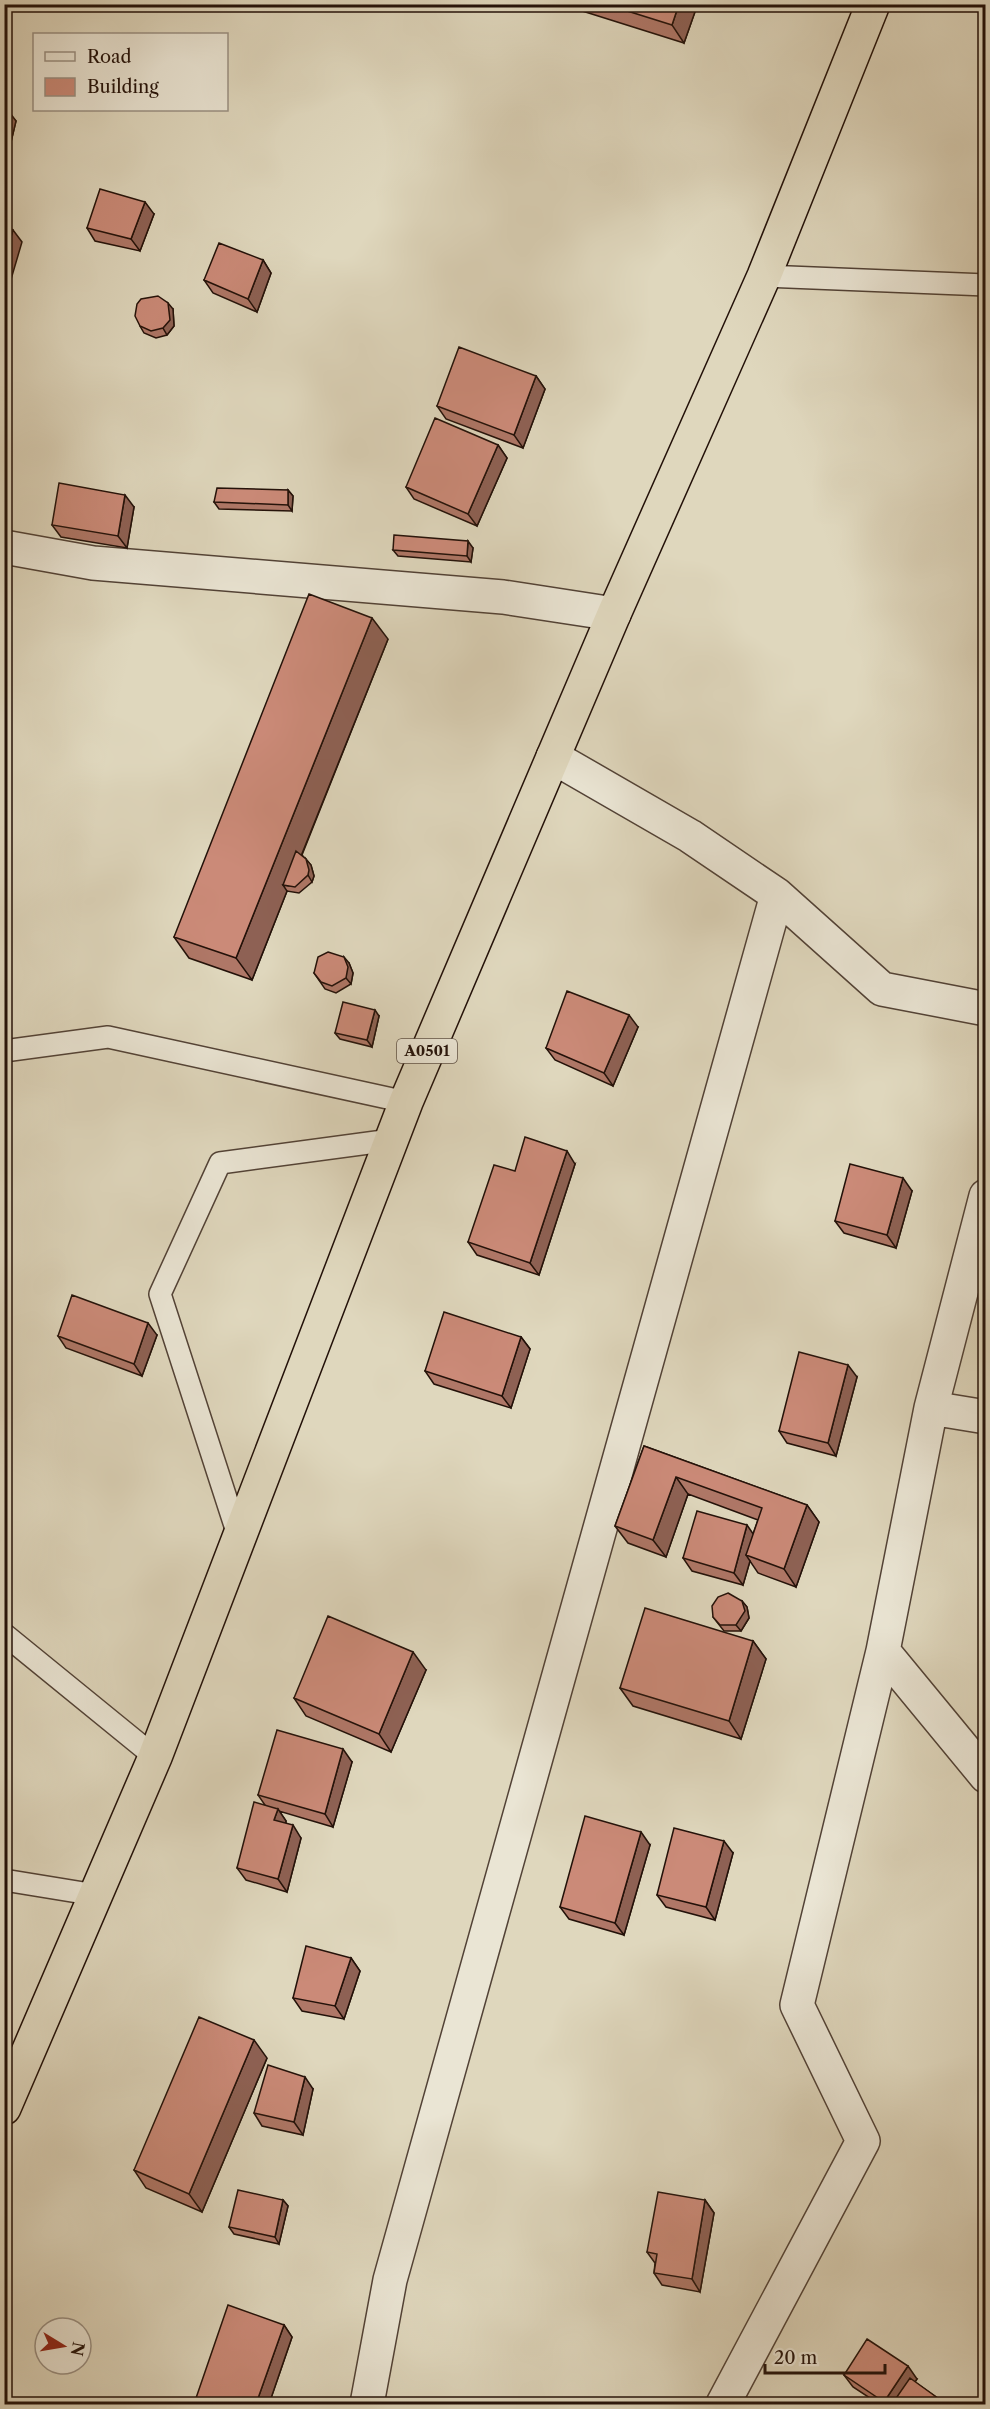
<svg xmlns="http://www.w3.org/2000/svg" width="990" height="2409" viewBox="0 0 990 2409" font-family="'Libre Caslon Text',serif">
<rect width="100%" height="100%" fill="#dfd7bd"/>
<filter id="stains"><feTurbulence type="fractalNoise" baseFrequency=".00333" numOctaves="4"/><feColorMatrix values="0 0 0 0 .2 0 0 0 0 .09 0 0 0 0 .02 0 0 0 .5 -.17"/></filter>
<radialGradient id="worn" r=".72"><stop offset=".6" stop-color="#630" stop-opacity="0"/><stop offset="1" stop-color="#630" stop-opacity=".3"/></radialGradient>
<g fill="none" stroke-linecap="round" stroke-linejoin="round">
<defs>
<path id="service" d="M764,276L986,285
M4,1051L108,1037L406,1102
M239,1538L160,1294L220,1163L391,1140
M4,1634L155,1757
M4,1880L96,1895"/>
<path id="minor" d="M4,547L93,563L503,597L614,614
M553,757L690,836L777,895L882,989L986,1009
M931,1408L986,1417
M883,1651L986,1776
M367,2404L390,2280L777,895
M723,2404L863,2141L797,2005L883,1651L931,1408L986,1196"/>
<path id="trunk" d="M4,2108L155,1757L406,1102L614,614L764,276L873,4"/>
</defs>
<!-- service casing -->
<use href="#service" stroke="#524236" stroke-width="24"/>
<!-- minor casing -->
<use href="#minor" stroke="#524236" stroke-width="36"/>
<!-- trunk casing -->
<use href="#trunk" stroke="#231109" stroke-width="36"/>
<!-- service -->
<use href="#service" stroke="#eae5d4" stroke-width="21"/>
<!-- minor -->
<use href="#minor" stroke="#eae5d4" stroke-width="33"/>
<!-- trunk -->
<use href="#trunk" stroke="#dfd7bd" stroke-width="33"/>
</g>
<!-- wall -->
<path fill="#af7767" stroke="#231109" stroke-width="1.5" d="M560,4H696L697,6L684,43Z
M4,108L16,121L11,142L4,141Z
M154,214L140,251L95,241L87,228Z
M263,260L271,273L257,312L213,293L204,280Z
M173,309L174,326L167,335L156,338L144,333L140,326Z
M536,376L545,389L523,448L446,419L437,406Z
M498,445L507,458L477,526L414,499L406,487Z
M288,490L293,496L292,511L219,509L214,502Z
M134,507L127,548L61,537L52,525Z
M473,548L471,562L398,556L393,550Z
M388,639L302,855L311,865L314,876L312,882L299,893L287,891L252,980L189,958L174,937Z
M349,963L353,973L351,984L336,993L325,989L314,973Z
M379,1016L372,1047L340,1039L335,1033Z
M638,1027L613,1086L555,1060L546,1048Z
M575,1164L539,1275L477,1255L468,1242Z
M912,1191L896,1248L844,1233L835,1221Z
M157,1335L142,1376L66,1348L58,1336Z
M521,1337L530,1349L511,1408L434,1384L425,1371Z
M857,1377L836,1456L787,1443L779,1431Z
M644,1446L807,1505L819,1522L796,1587L758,1573L750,1561L743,1585L692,1571L683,1558L753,1534L758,1520L688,1494L666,1557L628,1543L615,1526Z
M742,1601L747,1607L749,1618L741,1631H724L713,1617Z
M753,1641L766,1659L741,1739L633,1706L620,1688Z
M426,1670L391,1752L306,1716L294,1698Z
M352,1762L333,1827L279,1811L286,1821V1823L301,1838L287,1892L246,1880L237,1868L265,1805L258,1795Z
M650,1845L624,1935L569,1919L560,1907Z
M733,1853L715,1920L666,1907L657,1895Z
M351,1958L360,1971L344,2019L302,2011L293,1998Z
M267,2058L202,2212L146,2188L134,2170Z
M313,2089L303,2135L262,2126L254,2113Z
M283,2200L288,2206L279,2244L234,2234L229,2227Z
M705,2200L714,2213L700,2292L662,2285L654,2273L655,2263L647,2252Z
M284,2325L292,2337L269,2404H198L195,2401Z
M844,2375L917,2379L915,2382L946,2404H879L853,2387Z"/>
<!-- shaded-wall -->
<path fill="#8e6154" stroke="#231109" stroke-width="1.5" d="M679,4H696L697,6L684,43L672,25Z
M7,109L16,121L11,142L4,133V120Z
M145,202L154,214L140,251L131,239Z
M13,230L22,242L4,303V260Z
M263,260L271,273L257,312L248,299Z
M168,303L173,309L174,326L167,335L163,328Z
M536,376L545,389L523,448L514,435Z
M498,445L507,458L477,526L468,514Z
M288,490L293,496L292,511L288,505Z
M125,495L134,507L127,548L118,536Z
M468,541L473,548L471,562L467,556Z
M372,618L388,639L289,886L283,885L287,891L252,980L236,958Z
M306,859L311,865L314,876L312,882L308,875Z
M344,957L349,963L353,973L351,984L346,978Z
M375,1010L379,1016L372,1047L367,1040Z
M629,1015L638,1027L613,1086L604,1073Z
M567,1151L575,1164L539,1275L530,1263Z
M903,1178L912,1191L896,1248L887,1235Z
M148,1323L157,1335L142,1376L134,1364Z
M521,1337L530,1349L511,1408L502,1396Z
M848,1365L857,1377L836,1456L828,1443Z
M676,1477L688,1494L666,1557L653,1540Z
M807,1505L819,1522L796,1587L784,1569Z
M747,1525L756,1538L746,1555L750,1561L743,1585L734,1573Z
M742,1601L747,1607L749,1618L741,1631L736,1625Z
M753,1641L766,1659L741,1739L729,1721Z
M413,1652L426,1670L391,1752L379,1734Z
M343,1749L352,1762L333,1827L325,1814Z
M278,1809L286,1821L283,1833L274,1820Z
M293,1825L301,1838L287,1892L278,1879Z
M641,1832L650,1845L624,1935L615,1923Z
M724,1841L733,1853L715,1920L706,1907Z
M351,1958L360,1971L344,2019L335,2006Z
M254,2040L267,2058L202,2212L189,2194Z
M305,2077L313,2089L303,2135L294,2122Z
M283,2200L288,2206L279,2244L275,2237Z
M705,2200L714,2213L700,2292L692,2279Z
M284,2325L292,2337L269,2404H256Z
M908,2366L917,2379L899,2404H886L884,2402Z"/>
<!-- building -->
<path fill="#cb8a78" stroke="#231109" stroke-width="1.5" d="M605,4H679L672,25Z
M4,108L7,109L4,120Z
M100,189L145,202L131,239L87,228Z
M4,227L13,230L4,260Z
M219,243L263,260L248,299L204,280Z
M158,296L168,303L170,320L163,328L151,331L140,326L135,316L137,304L141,299Z
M459,347L536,376L514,435L437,406Z
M435,418L498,445L468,514L406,487Z
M59,483L125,495L118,536L52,525Z
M217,488L288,490V505L214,502Z
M394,535L468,541L467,556L393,550Z
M309,594L372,618L236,958L174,937Z
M296,851L306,859L309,870L308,875L295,887L283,885Z
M328,952L344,957L348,967L346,978L332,986L321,982L314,973L318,957Z
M567,991L629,1015L604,1073L546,1048Z
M343,1002L375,1010L367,1040L335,1033Z
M525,1137L567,1151L530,1263L468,1242L494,1165L515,1171Z
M850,1164L903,1178L887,1235L835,1221Z
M72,1295L148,1323L134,1364L58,1336Z
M444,1312L521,1337L502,1396L425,1371Z
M799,1352L848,1365L828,1443L779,1431Z
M644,1446L807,1505L784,1569L746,1555L762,1508L676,1477L653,1540L615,1526Z
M697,1511L747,1525L734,1573L683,1558Z
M728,1593L742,1601L745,1611L736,1625H720L713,1617L712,1606L718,1597Z
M645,1608L753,1641L729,1721L620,1688Z
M328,1616L413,1652L379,1734L294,1698Z
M277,1730L343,1749L325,1814L258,1795Z
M254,1802L278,1809L274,1820L293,1825L278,1879L237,1868Z
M585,1816L641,1832L615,1923L560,1907Z
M674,1828L724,1841L706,1907L657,1895Z
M306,1946L351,1958L335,2006L293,1998Z
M199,2017L254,2040L189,2194L134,2170Z
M268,2065L305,2077L294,2122L254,2113Z
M238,2190L283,2200L275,2237L229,2227Z
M658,2192L705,2200L692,2279L654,2273L657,2254L647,2252Z
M228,2305L284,2325L256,2404H207L195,2401Z
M867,2339L908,2366L884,2402L844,2375Z
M910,2378L946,2404H892Z"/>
<g text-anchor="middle" stroke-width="6" stroke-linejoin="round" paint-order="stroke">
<!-- shield labels -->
<rect fill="#eae5d4" stroke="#5f5146" stroke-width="1.5" x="397" y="1039" width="60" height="24" rx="4.5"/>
<g font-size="15" font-weight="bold" fill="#231109">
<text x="427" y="1056">A0501</text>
</g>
</g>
<!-- margin -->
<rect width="990" height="2409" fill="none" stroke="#dfd7bd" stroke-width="24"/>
<rect x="6" y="6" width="978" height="2397" fill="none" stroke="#231109" stroke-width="3"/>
<rect x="12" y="12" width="966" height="2385" fill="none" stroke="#231109" stroke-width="1.5"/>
<!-- legend -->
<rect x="33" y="33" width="195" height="78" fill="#eae5d4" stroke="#9a9083" stroke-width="1.5"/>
<rect x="45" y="52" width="30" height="9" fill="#eae5d4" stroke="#9a9083" stroke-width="1.5"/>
<text x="87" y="63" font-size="18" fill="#231109">Road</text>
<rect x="45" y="78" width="30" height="18" fill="#cb8a78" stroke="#9a9083" stroke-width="1.5"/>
<text x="87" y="93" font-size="18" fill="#231109">Building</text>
<!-- north arrow -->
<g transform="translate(63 2346) rotate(101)"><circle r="28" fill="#eae5d4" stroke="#9a9083" stroke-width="1.5"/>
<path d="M0-4.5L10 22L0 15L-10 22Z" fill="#8f2418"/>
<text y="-9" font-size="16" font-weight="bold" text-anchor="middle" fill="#231109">N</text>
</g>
<!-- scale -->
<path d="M765 2364v9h120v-9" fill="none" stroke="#231109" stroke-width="3"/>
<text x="774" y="2364" font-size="18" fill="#231109" stroke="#eae5d4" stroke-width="4.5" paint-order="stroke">20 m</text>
<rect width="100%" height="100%" filter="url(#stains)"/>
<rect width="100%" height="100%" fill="url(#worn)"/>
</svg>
